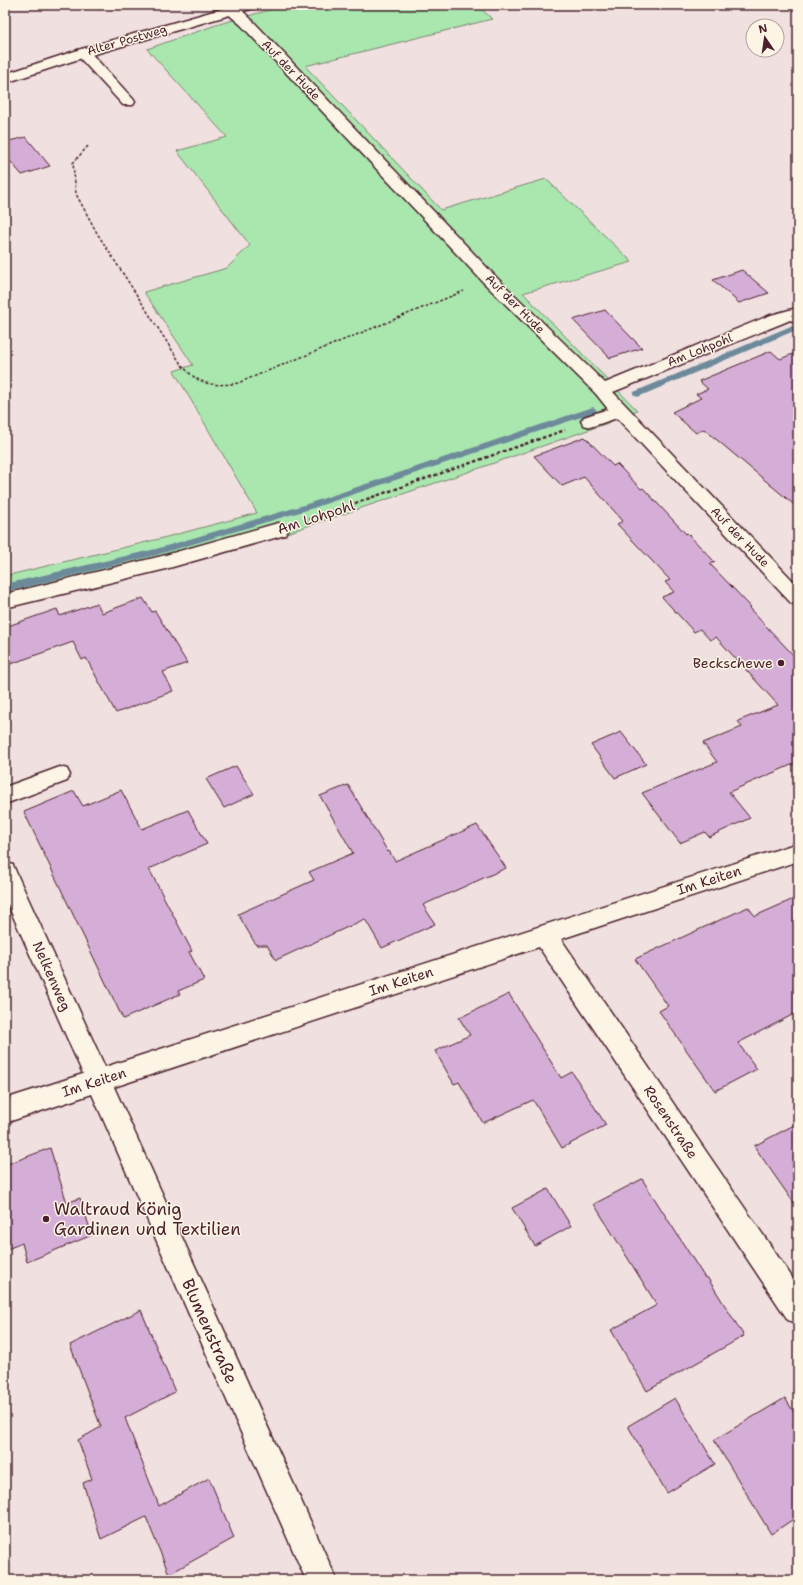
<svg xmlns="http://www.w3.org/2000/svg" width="803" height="1585" viewBox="0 0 803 1585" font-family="'Shantell Sans',sans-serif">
<rect width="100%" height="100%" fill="#f0e0e0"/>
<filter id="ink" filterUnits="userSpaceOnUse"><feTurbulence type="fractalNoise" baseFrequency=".025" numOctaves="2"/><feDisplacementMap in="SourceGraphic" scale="8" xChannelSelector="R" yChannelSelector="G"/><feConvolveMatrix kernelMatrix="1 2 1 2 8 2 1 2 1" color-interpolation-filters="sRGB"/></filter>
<g filter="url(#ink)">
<!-- green -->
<path fill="#a9e7af" stroke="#7a836d" d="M287,5H477L492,19L305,66L441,210L546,179L632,262L523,293L637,410L605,424L477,469L281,535L5,605V576L159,539L257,513L174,371L193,365L144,292L227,268L250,245L177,151L227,137L147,49L219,24Z"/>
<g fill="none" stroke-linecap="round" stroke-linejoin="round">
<!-- stream -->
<path fill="#6d8a9b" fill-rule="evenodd" d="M791,326L794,327L795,329L794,331L640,396L637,397L633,394L634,392Z
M593,407L597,410L596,412L310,509L156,555L5,592V584L156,549L304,505Z"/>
</g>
<!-- building -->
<path fill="#d4aed6" stroke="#4a1f2b" d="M26,137L50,166L22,175L5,155V142Z
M742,270L769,293L739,303L713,280Z
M605,310L629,335L642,348L610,358L573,320Z
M771,351L780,359L798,352V508L704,429L696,433L672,412L701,398L696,394L708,389L699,381Z
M585,437L613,466L617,464L641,489L643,488L686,534L687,533L715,562L710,564L751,607L749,608L798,660V762L729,792L750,818L709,837L705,832L680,843L642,793L717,762L703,743L742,727L738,721L778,705L716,637L710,640L700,629L694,632L662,597L674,592L665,582L670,580L617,524L623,521L584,477L562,486L534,456Z
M143,598L152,612L155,611L187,663L163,672L173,691L116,713L86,658L82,660L73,642L5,666V627L57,609L60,616L97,603L102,613Z
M621,732L646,764L615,778L591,745Z
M236,766L254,794L224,808L206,779Z
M348,785L388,852L389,851L395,861L477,825L506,868L423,905L435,924L382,948L365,919L276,960L267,945H256L238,914L314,880L309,872L353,853L320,796Z
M121,790L142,829L188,810L207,844L149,869L192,951L189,952L204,980L178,991L180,994L123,1019L24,812L74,791L83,806Z
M798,897V1012L738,1043L757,1069L715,1091L659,1011L668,1006L635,959L748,907L755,916Z
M509,994L561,1078L572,1072L606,1125L562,1148L533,1100L483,1123L459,1082L454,1084L435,1051L470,1035L459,1018Z
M798,1123V1209L754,1146Z
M50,1148L67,1203L80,1198L92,1235L27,1262L22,1243L5,1250V1165Z
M642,1179L705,1278L707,1277L744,1336L647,1391L611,1330L657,1305L594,1204Z
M548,1189L571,1226L535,1246L512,1208Z
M141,1310L175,1392L125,1418L159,1506L209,1478L234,1538L169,1574L146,1517L101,1539L83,1483L92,1479L78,1440L101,1427L70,1345Z
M675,1398L715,1464L667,1493L628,1426Z
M785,1398L798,1419V1516L771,1534L714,1440Z"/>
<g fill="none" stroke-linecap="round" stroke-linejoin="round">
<defs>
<path id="service" d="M83,49L88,50L133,99L135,102L133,105H123L78,56L76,53L78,50Z
M60,767L67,769L70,775L67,781L5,804V787Z"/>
<path id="minor" d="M222,5H236L251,19L496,277L605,383L771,315L793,309L798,310V323L790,320L783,323L613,392L798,586V605L791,603L617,418L590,427L584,425L581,421L584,417L608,409L596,394L484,283L241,25L227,13Z
M278,523L285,525L288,530L285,535L162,570L5,608V594L162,556Z
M798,843V861L561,939L798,1286V1324L788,1320L539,947L114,1087L337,1580H306L92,1094L5,1123V1099L83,1074L5,898V862L13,865L16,872L105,1067Z"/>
<path id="tertiary" d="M235,5H256L254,8L88,56L5,83V74L78,50Z"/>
</defs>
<!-- service casing -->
<use href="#service" stroke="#4a1f2b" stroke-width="3"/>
<!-- minor casing -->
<use href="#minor" stroke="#4a1f2b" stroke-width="3"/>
<!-- tertiary casing -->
<use href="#tertiary" stroke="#4a1f2b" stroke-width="3"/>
<!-- path-far1 -->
<path stroke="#4a1f2b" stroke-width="1.5" stroke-dasharray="3 2" stroke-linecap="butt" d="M88,146L73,163L76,194L97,233L181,364C198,385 212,387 238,383L464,291"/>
<!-- path -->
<path stroke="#4a1f2b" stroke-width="2.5" stroke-dasharray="3.5 2.5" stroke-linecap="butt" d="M304,521L565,430"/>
<!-- service -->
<use href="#service" fill="#fcf5e5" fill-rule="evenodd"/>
<!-- minor -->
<use href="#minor" fill="#fcf5e5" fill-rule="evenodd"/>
<!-- tertiary -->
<use href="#tertiary" fill="#fcf5e5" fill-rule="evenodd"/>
</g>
</g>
<!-- markers -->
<g fill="#4a1f2b" stroke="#fcf5e5" stroke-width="1.5">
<circle cx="781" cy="663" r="4"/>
<circle cx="46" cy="1219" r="4"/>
</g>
<g text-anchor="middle" stroke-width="3" stroke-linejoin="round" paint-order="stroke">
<!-- far-street labels -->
<g font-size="12" fill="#4a1f2b" stroke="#fcf5e5">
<text transform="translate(127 40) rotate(-16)" y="4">Alter Postweg</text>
<text transform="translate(291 70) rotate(46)" y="4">Auf der Hude</text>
<text transform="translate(515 304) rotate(45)" y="4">Auf der Hude</text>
<text transform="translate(700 350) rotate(-22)" y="4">Am Lohpohl</text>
<text transform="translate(740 537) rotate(46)" y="4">Auf der Hude</text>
</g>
<!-- street labels -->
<g font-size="14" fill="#4a1f2b" stroke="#fcf5e5">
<text transform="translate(316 517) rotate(-18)" y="5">Am Lohpohl</text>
<text transform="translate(709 880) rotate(-18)" y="5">Im Keiten</text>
<text transform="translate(52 976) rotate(66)" y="5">Nelkenweg</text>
<text transform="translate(401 981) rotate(-18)" y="5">Im Keiten</text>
<text transform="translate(94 1082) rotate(-18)" y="5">Im Keiten</text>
<text transform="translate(671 1122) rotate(56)" y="5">Rosenstraße</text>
</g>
<!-- poi labels -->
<g font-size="14" fill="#4a1f2b" stroke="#fcf5e5" text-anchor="end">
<text x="773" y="668">Beckschewe</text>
</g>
<!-- near-poi labels -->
<g font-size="17" fill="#4a1f2b" stroke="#fcf5e5" text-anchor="start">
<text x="54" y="1215">Waltraud König<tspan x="54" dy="20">Gardinen und Textilien</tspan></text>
</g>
<!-- near-street labels -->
<g font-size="17" fill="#4a1f2b" stroke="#fcf5e5">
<text transform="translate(210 1331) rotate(66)" y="6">Blumenstraße</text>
</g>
</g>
<!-- margin -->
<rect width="803" height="1585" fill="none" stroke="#fcf5e5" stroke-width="20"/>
<rect x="10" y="10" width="783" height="1565" fill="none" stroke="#4a1f2b" stroke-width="1.5" filter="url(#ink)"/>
<!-- north arrow -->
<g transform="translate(765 38) rotate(347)"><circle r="19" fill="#fcf5e5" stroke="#b59f9b"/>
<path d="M0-3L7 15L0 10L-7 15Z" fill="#4a1f2b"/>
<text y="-6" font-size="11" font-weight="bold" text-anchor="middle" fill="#4a1f2b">N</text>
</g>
</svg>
